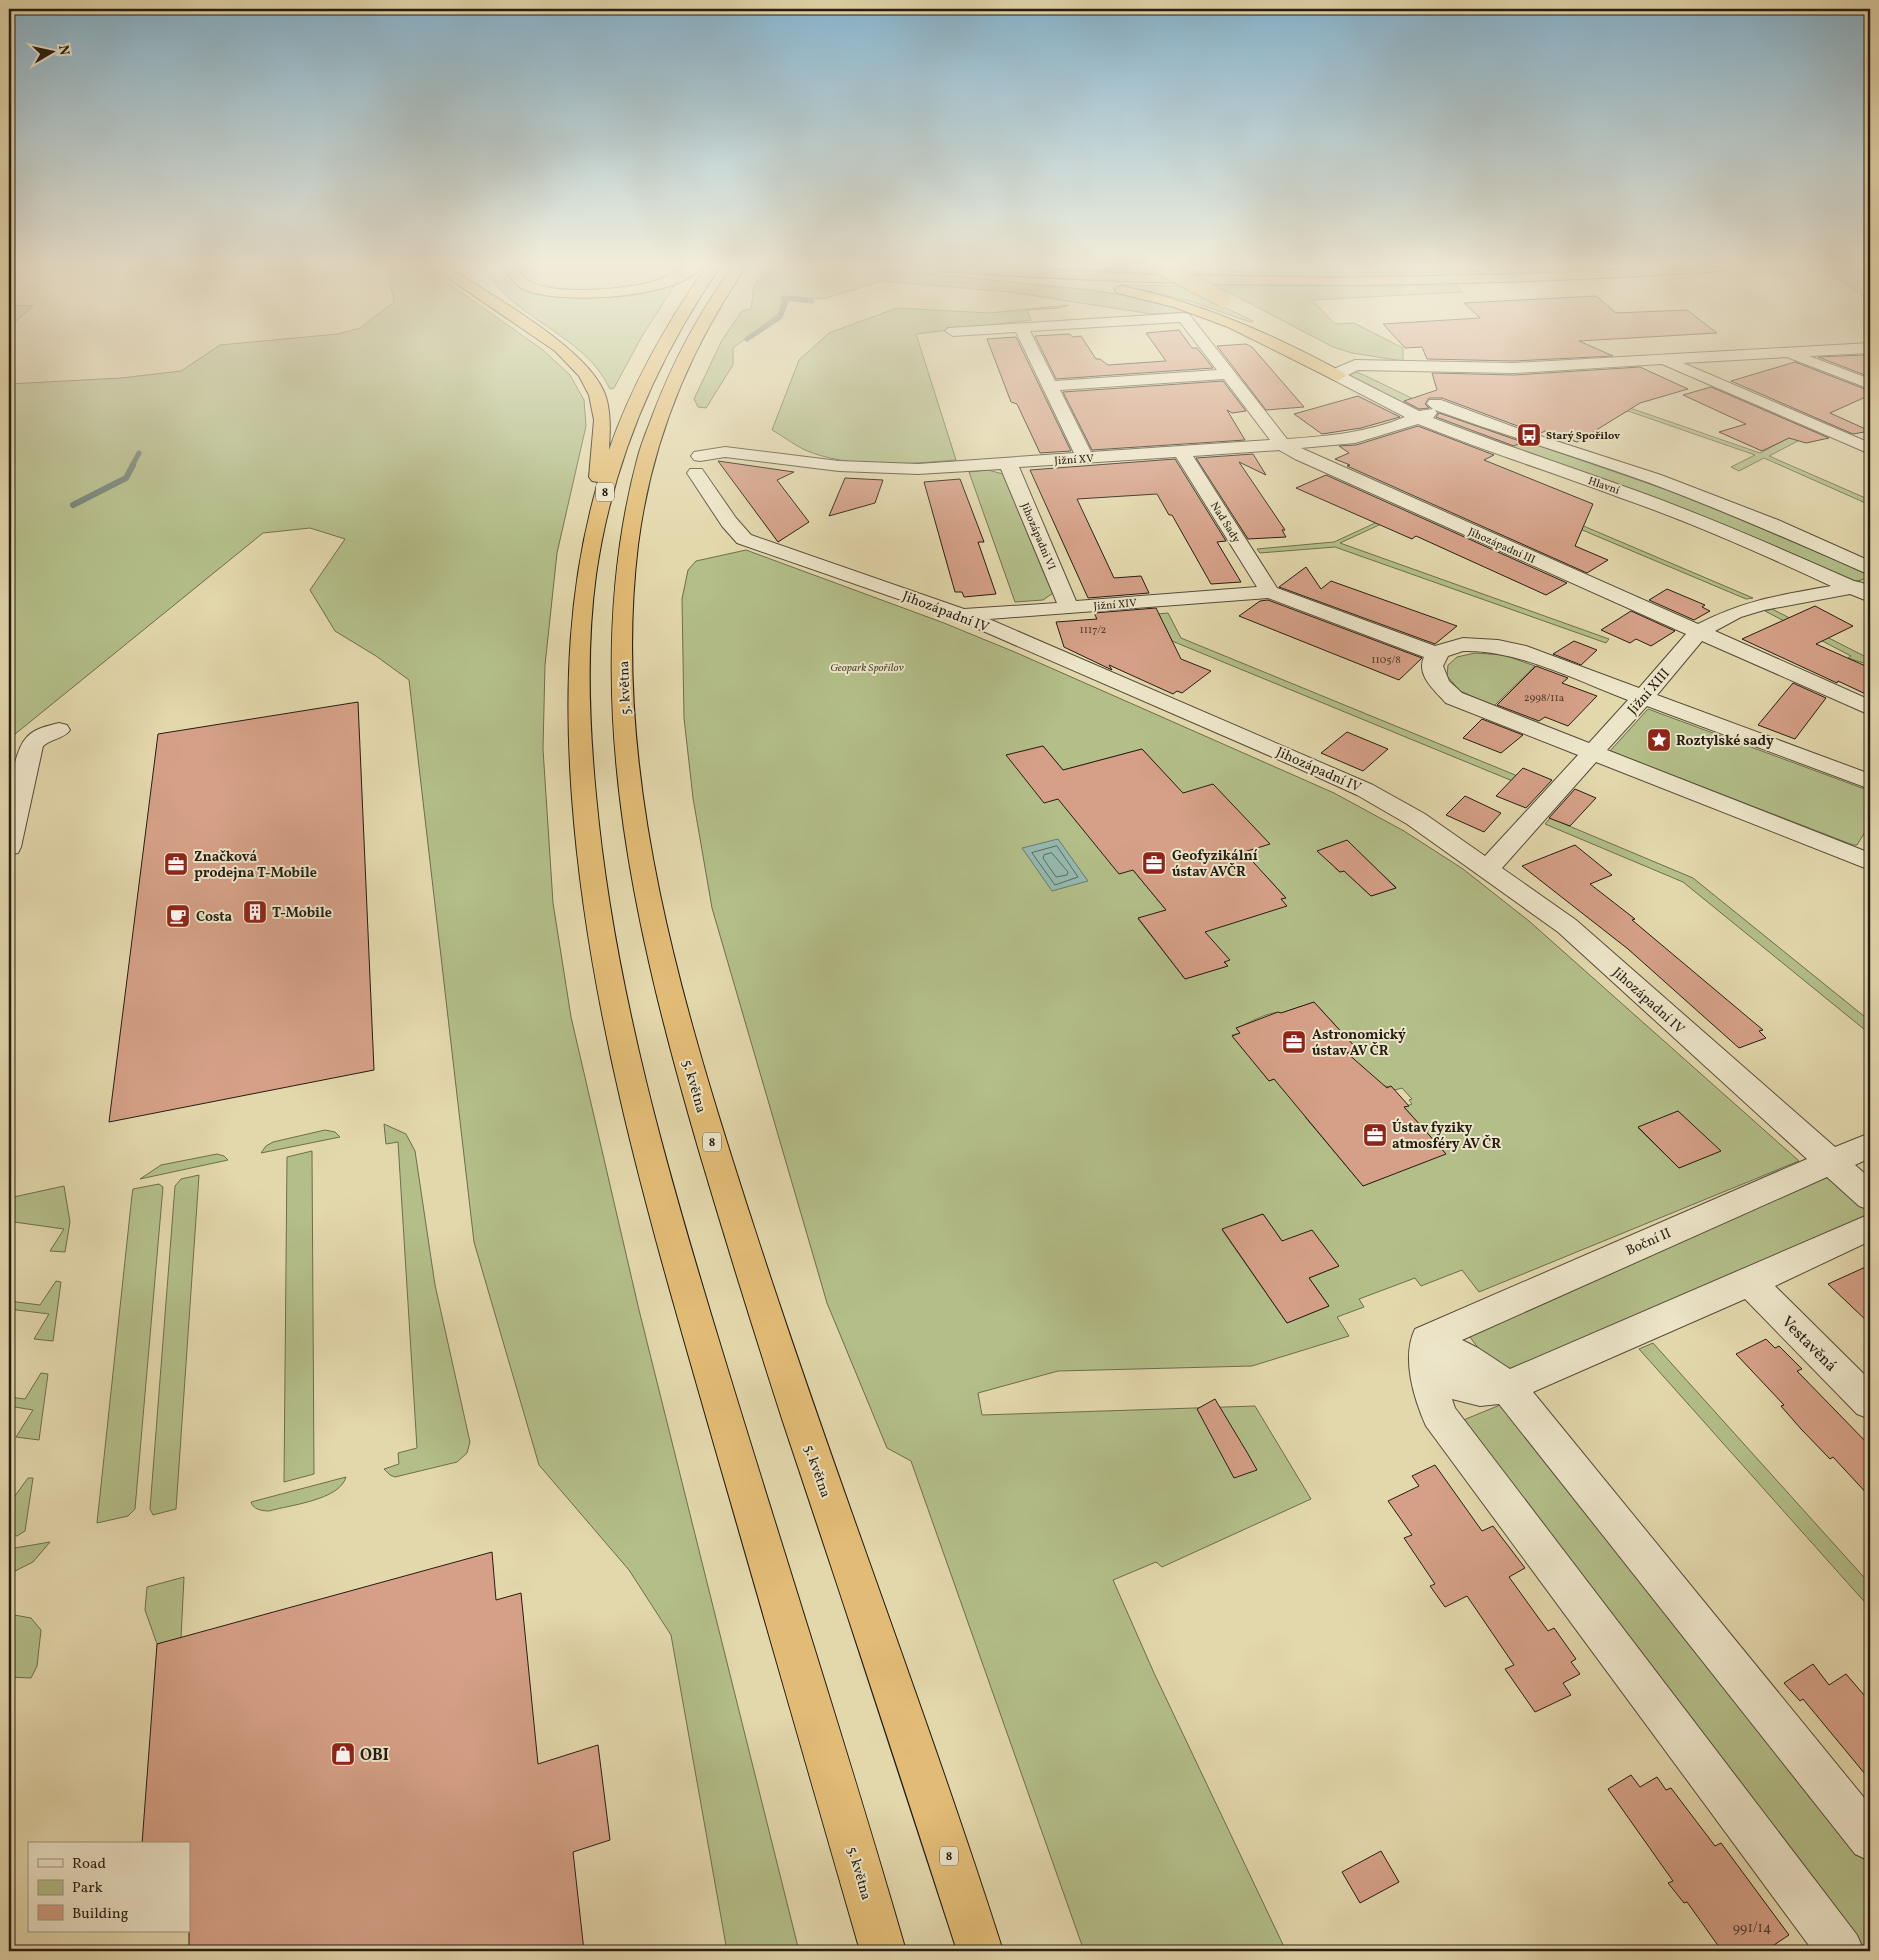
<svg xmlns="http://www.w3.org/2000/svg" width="1879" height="1960" viewBox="0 0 1879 1960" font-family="Vollkorn,serif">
<rect width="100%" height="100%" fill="#e3d7ac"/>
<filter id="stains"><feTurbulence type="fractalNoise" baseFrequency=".004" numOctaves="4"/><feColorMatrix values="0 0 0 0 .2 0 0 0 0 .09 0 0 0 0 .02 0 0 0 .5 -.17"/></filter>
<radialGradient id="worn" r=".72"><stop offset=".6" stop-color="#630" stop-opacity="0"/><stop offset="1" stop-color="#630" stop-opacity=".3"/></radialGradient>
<!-- green -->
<path fill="#b3be89" stroke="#6c6e4e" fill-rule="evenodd" d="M387,267H425L543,350L570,375L584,400L586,426L557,553L545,665L543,749L553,903L571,1017L639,1310L799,1951H727L671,1635L629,1570L539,1465L474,1242L409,680L376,656L335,631L310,590L345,539L310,528L263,533L9,739V384L121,378L181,371L220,345L338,334L360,328L394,302Z
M484,267H500C504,305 602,299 629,296C643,294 661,284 674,286L641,338L614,388L610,389C584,333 512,320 484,267Z
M522,267H683C646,292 562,302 525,274Z
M766,267H857L1082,289L1129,296L1191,312L1152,314L1010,292L882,281L823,299L785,296L778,314L733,348V365L706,408L698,407L694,399L722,340L742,311L751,309L754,286Z
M997,267L1153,271L1158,274Z
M1595,267H1642C1493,276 1344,278 1195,275L1189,271L1403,273Z
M1811,267H1870V289L1866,298L1825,271L1753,275L1747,272Z
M1120,285L1181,286L1253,321L1250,322L1190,301Z
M1217,286H1456L1463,292L1312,300L1335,324L1354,323L1403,348V361L1352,353L1333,347Z
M9,305L33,306L16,321L9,323Z
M1069,305L1060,308L1027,310L1031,320L916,334L956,460C910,464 849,469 805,450C794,445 783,436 772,430L799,360L829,333L897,308L989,313Z
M1356,372L1366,376L1430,407L1428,409L1410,399L1403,402L1422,410L1417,411L1353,379L1350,374Z
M1581,391L1760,453L1809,427L1817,431L1769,456L1870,500V505L1764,458L1739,471L1731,467L1755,455L1628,411L1622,414L1614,412Z
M1442,412L1690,498L1870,574V577L1858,581L1851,580C1790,553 1729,525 1666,502C1588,472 1508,448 1430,417Z
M1381,440L1753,598L1746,599L1421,462Z
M988,470L1003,474L1053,593L1043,600L1015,602L969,472Z
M1399,512L1403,514L1340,543L1609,639L1606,643L1335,547L1260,553L1257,549L1334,542Z
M746,550L944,623L1017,653L1334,793L1404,831L1463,869L1529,921L1799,1161L1479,1292L1462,1270L1421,1286L1415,1278L1359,1299L1364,1307L1337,1317L1349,1336L1252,1366L1058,1371L978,1393L982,1415L1255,1406L1311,1499L1162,1567L1156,1562L1113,1580L1154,1673L1286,1951H1084L911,1461L887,1448L827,1303L712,908L693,798L684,718L682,599L688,570L696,561ZM1043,746L1063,770L1142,749L1259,876L1264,874L1285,897L1200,932L1213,947L1217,946L1227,966L1185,979L1138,919L1166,910L1071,795L1007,755ZM1347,841L1396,887V888L1371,896L1344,871L1340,872L1335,868L1336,863L1332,865L1322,849ZM1314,1002L1357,1049L1269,1081L1232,1035L1240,1033L1237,1028C1249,1023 1271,1010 1281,1013ZM1385,1086L1391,1087L1395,1090L1402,1088L1412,1099L1409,1100L1412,1104L1404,1107L1445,1153L1363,1186L1305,1117ZM1678,1111L1720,1151L1679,1168L1638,1128ZM1263,1214L1282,1241L1339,1266L1309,1278L1329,1306L1287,1323L1222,1230Z
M1772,609L1870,659V665L1848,658L1851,656L1765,611Z
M1168,613L1181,638L1542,786L1537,791L1172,641L1158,614Z
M1475,653L1504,655L1535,666L1494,706L1460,691L1447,676L1448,665L1457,657Z
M1648,709L1870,791V824L1857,845H1853L1610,751Z
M1550,818L1693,878L1870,1021V1034L1683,882L1545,824Z
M384,1124L406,1134L415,1151L435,1285L470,1442L467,1453L457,1462L395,1477L390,1475L384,1469L399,1464L398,1453L417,1448L398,1142L386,1144Z
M325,1130L335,1132L340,1137L261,1153L266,1146L273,1142Z
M312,1151L314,1474L284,1482L287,1157Z
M217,1154L224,1156L228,1160L140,1179L161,1165Z
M199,1175L176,1509L153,1515L150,1509L175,1186L181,1179Z
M1825,1177L1841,1183L1869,1210L1867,1217L1507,1374L1493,1368L1467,1333Z
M159,1184L163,1187L135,1509L128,1516L97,1523L132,1195L133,1189Z
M64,1186L70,1222L65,1252L50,1251L64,1229L14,1222L9,1229V1198Z
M56,1281L61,1282L53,1341L34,1339L49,1314L9,1309V1301L40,1305Z
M1653,1343L1870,1584V1608L1639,1349Z
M41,1373L48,1374L39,1440L16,1437L33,1410L9,1406V1397L25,1399Z
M1500,1405L1870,1866V1951H1864L1461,1421Z
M346,1477C340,1500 290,1505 269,1511C261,1511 253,1509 251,1502Z
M28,1478H33L25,1531L17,1536L9,1535V1504Z
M50,1542L33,1562L9,1574V1549Z
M184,1577L181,1638L157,1644L145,1610L147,1587Z
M9,1614L31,1618L41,1630L37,1666L31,1678L9,1677Z"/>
<!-- water -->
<path fill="#95b9ae" stroke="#697b70" d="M1058,839L1088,881L1052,891L1022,848Z"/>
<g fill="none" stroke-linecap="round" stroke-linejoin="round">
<!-- shore -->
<path stroke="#5e6b60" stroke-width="1" d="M1057,846L1078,877L1055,885L1032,853Z
M1052,853L1068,872L1067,875L1056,877L1043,858L1044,855Z"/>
<!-- stream-far1 -->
<path stroke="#697b70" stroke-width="5" d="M783,298L812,301
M747,339L780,317L787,299
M132,466L139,453"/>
<!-- stream -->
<path stroke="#697b70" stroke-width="6" d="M73,505L126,478L133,465"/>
</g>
<!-- building -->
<path fill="#d5a087" stroke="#261d13" d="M1596,296L1616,313L1687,310L1717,333L1579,341L1613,356L1514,361L1427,359L1422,347L1405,348L1383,324L1480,318L1464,303Z
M1179,330L1192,348H1197L1213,368L1056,379L1035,336L1069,334L1073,337L1081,336L1096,359H1100L1108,365L1166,361L1146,333Z
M1016,337L1071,451L1040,453L1017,404L1011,402L987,339Z
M1246,344L1252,347L1304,407L1266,410L1217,346Z
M1864,355L1870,360V377L1818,357Z
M1795,362L1870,391V395L1830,413L1870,431L1853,434L1731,381Z
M1640,367L1688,389L1640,403L1577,442L1545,431L1539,434L1523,428L1442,398H1429L1425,404L1429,408L1419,409L1404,401L1437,390L1432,373L1514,375Z
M1223,381L1246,411L1232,413L1227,410L1245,440L1092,450L1063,392Z
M1711,387L1829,438L1806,443L1789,438L1762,451L1719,432L1746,424L1683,395Z
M1358,396L1400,417L1361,428L1322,434L1294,414Z
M1439,413L1488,430L1522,442L1514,446L1436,417Z
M1418,426L1494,455L1484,460L1593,504L1575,546L1608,560L1587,573L1347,466L1350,465L1335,459L1349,453L1339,446L1356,445Z
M1253,454L1266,475L1239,462L1285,530H1282L1286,537L1248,539L1196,458Z
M1175,459L1226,541L1217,542L1241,582L1211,584L1172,515H1169L1157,494L1077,499L1114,578L1141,576L1149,593L1088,598L1030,470Z
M718,461L794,472L777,480L809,522L778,542Z
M1326,475L1567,583L1546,595L1416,536L1412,539L1296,488Z
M845,478L883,480L875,503L829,516Z
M960,479L984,542H978L996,594L964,597L962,592H955L924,482Z
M1306,567L1321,589L1331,581L1457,626L1435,644L1279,587Z
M1667,589L1705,605L1702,607L1710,611L1694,620L1649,600Z
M1268,600L1422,658L1421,659L1399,680L1239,616L1260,601Z
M1815,606L1853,626L1816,644L1870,668V696L1838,681L1837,683L1742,639Z
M1156,608L1181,659L1211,671L1182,693L1177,691L1173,694L1109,665L1112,670L1064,647L1056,622L1097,619L1094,613Z
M1631,611L1675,631L1651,646L1636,639L1630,643L1601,630Z
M1574,641L1597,650L1581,665L1553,654Z
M1536,666L1568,678L1562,683L1597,696L1568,726L1545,717L1539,721L1497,705Z
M1793,683L1826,698L1795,739L1758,725Z
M358,702L374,1070L109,1122L158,734Z
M1482,719L1523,735L1501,753L1463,738Z
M1347,732L1388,749L1363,771L1321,753Z
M1043,746L1063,770L1142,749L1183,793L1213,784L1270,844L1244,852L1286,898L1281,899L1287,906L1205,932L1230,960L1224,962L1228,966L1185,979L1138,918L1166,910L1133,870L1119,874L1058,799L1044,803L1006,755Z
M1523,768L1552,780L1526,808L1496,796Z
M1575,789L1596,798L1570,826L1549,818Z
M1465,796L1501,813L1484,832L1446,815Z
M1347,840L1396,888L1371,896L1344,871L1340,872L1317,851Z
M1575,845L1612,875L1590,884L1635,919L1632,920L1763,1030L1759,1031L1766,1038L1739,1048L1628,949L1522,866Z
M1314,1002L1357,1049L1347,1053L1387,1088L1391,1086L1409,1106L1404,1107L1446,1154L1363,1186L1274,1079L1269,1081L1232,1036L1240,1033L1236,1028L1278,1012L1281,1013Z
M1678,1111L1721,1151L1679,1168L1638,1127Z
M1263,1214L1282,1241L1312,1230L1339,1266L1309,1278L1329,1306L1287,1323L1222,1229Z
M1870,1265V1324L1828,1284Z
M1766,1339L1775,1348L1779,1346L1802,1369L1797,1371L1870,1446V1497L1833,1457L1830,1459L1801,1429L1781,1406L1784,1405L1736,1354Z
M1215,1399L1248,1454L1257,1470L1234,1478L1197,1409Z
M1435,1465L1482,1531L1493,1526L1525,1568L1509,1577L1548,1631L1554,1628L1576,1659L1571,1662L1580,1674L1563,1683L1571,1695L1535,1712L1505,1669L1514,1665L1467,1596L1445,1607L1430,1586L1435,1584L1404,1538L1412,1535L1388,1501L1419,1486L1412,1476Z
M492,1552L496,1600L521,1593L538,1764L598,1745L610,1840L573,1852L584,1951H189V1844H142L157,1644Z
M1813,1664L1829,1685L1846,1674L1870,1702V1780L1803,1699L1800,1701L1784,1683Z
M1631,1775L1640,1787L1657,1777L1666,1790L1671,1788L1715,1846L1721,1843L1789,1935L1765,1951H1722L1687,1902L1684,1903L1668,1883L1673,1881L1608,1789Z
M1381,1851L1399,1882L1360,1903L1342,1872Z"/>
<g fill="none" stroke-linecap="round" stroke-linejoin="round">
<defs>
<path id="minor" d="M1184,313L1189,314L1287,439C1328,436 1366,433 1405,417L1332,379L1330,376L1336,368L1355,360L1514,363L1870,343V353L1809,356L1870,379V389L1787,357L1683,363L1870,443V454L1662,364L1514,373L1358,370L1348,375L1419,411L1433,409L1427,404L1429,400H1441L1522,430L1661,475L1778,520L1870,561V574L1863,572C1793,541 1722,510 1650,483C1579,457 1506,436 1435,410L1437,413L1433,418C1500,444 1569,466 1637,491C1711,518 1782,549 1854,581L1863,583L1870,589V602L1850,594L1764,610L1741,617L1715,631L1870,700V715L1702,641L1657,695L1870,774V789L1647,706L1607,750L1870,853V870L1596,762L1502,868L1576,920L1835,1147L1870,1133V1158L1855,1165L1870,1178V1210L1859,1206L1827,1177L1462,1340L1478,1348L1510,1369L1870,1214V1241L1775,1286L1870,1380V1419L1857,1414L1745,1299L1533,1392L1870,1805V1861L1855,1854L1499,1404L1480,1406L1452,1399L1455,1408L1857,1935L1864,1951H1813L1426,1426C1414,1399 1401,1358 1415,1329L1807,1159L1558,932L1407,824L1357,795L1293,766L953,618L737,543L722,526L687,473L690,469H702L736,518L751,535L964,609L1057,603L1001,469L918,474L839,471L725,457L700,461L694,460L691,456L694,452L725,447L839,461L918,464L1074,453L1016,332L953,336L945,331L948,328ZM1180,322L1217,370L1055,381L1030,331ZM1224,379L1270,440L1091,452L1060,390ZM1418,424C1485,451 1554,473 1621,498C1693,523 1762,554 1831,586C1781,595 1744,600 1698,624L1301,448L1355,443ZM1279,450L1295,459L1686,634L1639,688L1526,646L1498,640L1463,638L1435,646L1277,588L1193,456ZM1176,457L1257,587L1076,601L1019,467ZM1268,598L1424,657C1416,675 1434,690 1446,703L1578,755L1485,856L1425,814L1373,785L989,619ZM1463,651C1516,649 1578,681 1628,700L1589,743L1462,693L1449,681L1443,666L1448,656Z
M59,723L67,725L70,730C65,738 51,739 43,746L21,847L18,853L9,855C9,826 7,758 27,737C35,728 48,726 59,723Z"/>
<path id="highway" d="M432,267H448C489,294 592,350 606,397C611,414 610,431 609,450C632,384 666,324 706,267H720C656,360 612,463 596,575C586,648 589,722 596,795C614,991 670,1181 728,1370C787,1563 850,1757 906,1951H860C810,1779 761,1606 711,1434C651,1225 588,1015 572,798C564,690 568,586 598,482L592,481L589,477L594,420L589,395L579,376L555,351Z
M504,267H518C519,269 521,274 524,277C545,298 624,289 652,282C670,277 683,265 702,267C679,299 563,304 528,291C515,286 510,278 504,267Z
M732,267H746C688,351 651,444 638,545C610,775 685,1014 755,1230C833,1472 926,1709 1003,1951H957C900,1774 842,1598 783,1422C754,1332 726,1242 699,1151C634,928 576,686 638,456C642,441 648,428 653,414C675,357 697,317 732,267Z
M933,267H994L1135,274L1331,278L1527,274L1666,267H1729L1722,271C1458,289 1204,290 940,271Z
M1122,286C1202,303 1272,334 1344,373L1346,376L1338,381L1332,379L1228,327L1174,307L1117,293L1115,290L1117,287Z"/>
</defs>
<!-- minor casing -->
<use href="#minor" stroke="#554c39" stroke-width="2"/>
<!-- highway casing -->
<use href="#highway" stroke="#261d13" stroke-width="2"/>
<!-- minor -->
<use href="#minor" fill="#ede5c9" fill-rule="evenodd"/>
<!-- highway -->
<use href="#highway" fill="#e2bc76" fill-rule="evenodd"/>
<defs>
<path id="highway-bridge" d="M1161,267L1223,299"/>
</defs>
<!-- highway-bridge casing -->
<use href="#highway-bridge" stroke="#261d13" stroke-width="17" stroke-linecap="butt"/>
<!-- highway-bridge -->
<use href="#highway-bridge" stroke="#e2bc76" stroke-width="16"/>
</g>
<!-- sky -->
<linearGradient id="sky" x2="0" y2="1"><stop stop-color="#87b6d1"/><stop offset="0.49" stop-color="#f2edda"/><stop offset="1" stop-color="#f2edda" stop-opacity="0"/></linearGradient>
<rect width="1879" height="541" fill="url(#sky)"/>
<!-- icons -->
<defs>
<symbol id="bus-square" viewBox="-11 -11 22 22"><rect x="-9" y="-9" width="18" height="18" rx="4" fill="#8f2418" stroke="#ede5c9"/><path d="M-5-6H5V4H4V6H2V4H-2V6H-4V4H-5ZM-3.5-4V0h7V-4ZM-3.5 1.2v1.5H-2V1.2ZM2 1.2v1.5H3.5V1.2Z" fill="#fff"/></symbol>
<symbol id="sight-square" viewBox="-11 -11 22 22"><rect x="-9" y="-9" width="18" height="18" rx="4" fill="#8f2418" stroke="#ede5c9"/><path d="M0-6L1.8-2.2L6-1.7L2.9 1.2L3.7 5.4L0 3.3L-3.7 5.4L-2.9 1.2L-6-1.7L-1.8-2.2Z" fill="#fff"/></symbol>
<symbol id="office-square" viewBox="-11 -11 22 22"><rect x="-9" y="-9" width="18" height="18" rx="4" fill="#8f2418" stroke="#ede5c9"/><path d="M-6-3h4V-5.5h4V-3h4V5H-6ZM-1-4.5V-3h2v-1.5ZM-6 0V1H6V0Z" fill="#fff"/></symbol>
<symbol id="building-square" viewBox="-11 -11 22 22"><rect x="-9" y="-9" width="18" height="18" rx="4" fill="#8f2418" stroke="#ede5c9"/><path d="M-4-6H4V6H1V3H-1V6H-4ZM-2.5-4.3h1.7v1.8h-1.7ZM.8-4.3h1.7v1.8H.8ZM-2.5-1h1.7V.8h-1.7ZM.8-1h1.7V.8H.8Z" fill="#fff"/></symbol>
<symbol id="cafe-square" viewBox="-11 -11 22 22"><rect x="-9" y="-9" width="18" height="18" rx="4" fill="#8f2418" stroke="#ede5c9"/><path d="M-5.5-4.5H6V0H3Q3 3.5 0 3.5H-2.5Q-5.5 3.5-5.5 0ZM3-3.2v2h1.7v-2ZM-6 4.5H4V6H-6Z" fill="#fff"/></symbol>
<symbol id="shop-square" viewBox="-11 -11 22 22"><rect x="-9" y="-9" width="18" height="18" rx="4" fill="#8f2418" stroke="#ede5c9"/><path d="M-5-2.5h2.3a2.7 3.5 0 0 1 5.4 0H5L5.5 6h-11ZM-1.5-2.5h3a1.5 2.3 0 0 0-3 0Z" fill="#fff"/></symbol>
</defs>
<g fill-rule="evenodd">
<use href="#bus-square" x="1515" y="421" width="28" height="28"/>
<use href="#sight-square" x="1645" y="726" width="28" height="28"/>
<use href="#office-square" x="1140" y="849" width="28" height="28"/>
<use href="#office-square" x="162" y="850" width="28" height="28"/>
<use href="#building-square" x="241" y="898" width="28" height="28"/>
<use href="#cafe-square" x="164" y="902" width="28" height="28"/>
<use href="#office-square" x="1280" y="1028" width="28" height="28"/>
<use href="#office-square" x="1361" y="1121" width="28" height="28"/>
<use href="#shop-square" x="329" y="1740" width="28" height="28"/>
</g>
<g text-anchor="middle" stroke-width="4" stroke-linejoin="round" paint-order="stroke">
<!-- far-poi labels -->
<g font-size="11" font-weight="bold" fill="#261d13" stroke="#ede5c9" text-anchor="start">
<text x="1546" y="439">Starý Spořilov</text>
</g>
<!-- far-street labels -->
<g font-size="11" fill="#261d13" stroke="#ede5c9">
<text transform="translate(1074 459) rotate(-4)" y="4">Jižní XV</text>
<text transform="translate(1604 485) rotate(19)" y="4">Hlavní</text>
<text transform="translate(1226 522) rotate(58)" y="4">Nad Sady</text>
<text transform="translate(1039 536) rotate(67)" y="4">Jihozápadni VI</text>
<text transform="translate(1502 545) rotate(24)" y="4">Jihozápadní III</text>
<text transform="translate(1115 604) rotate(-5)" y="4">Jižní XIV</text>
</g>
<!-- number labels -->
<g font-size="11" fill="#523e30">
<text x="1093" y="633">1117/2</text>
<text x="1386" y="663">1105/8</text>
<text x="1544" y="701">2998/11a</text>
</g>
<!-- far-park labels -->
<g font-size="11" font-style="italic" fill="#504d36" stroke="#ede5c9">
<text x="867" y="671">Geopark Spořilov</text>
</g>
<!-- shield labels -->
<g fill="#ede5c9" stroke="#62594a" stroke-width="1">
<rect x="596" y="482.5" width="18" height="19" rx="4"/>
<rect x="703" y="1132.5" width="18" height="19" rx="4"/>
<rect x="940" y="1846.5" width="18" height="19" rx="4"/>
</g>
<g font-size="12" font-weight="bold" fill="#261d13">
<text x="605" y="496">8</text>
<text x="712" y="1146">8</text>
<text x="949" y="1860">8</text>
</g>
<!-- street labels -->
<g font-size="14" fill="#261d13" stroke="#ede5c9">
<text transform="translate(946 611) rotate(21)" y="5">Jihozápadní IV</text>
<text transform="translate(624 688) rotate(-92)" y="5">5. května</text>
<text transform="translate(1648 691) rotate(-49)" y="5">Jižní XIII</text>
<text transform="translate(1319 769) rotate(24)" y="5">Jihozápadní IV</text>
<text transform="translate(1649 1000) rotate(42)" y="5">Jihozápadní IV</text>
<text transform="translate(695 1086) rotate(74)" y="5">5. května</text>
<text transform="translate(1648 1241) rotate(-24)" y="5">Boční II</text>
<text transform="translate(818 1471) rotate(71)" y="5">5. května</text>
<text transform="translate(860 1873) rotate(74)" y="5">5. května</text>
</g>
<!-- poi labels -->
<g font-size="14" font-weight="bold" fill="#261d13" stroke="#ede5c9" text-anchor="start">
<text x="1676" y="745">Roztylské sady</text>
<text x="1172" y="860">Geofyzikální<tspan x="1172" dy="16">ústav AVČR</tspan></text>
<text x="194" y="861">Značková<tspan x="194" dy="16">prodejna T-Mobile</tspan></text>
<text x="272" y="917">T-Mobile</text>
<text x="196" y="921">Costa</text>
<text x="1312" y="1039">Astronomický<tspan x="1312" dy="16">ústav AV ČR</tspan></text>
<text x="1392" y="1132">Ústav fyziky<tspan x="1392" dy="16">atmosféry AV ČR</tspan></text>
</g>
<!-- near-number labels -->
<g font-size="14" fill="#523e30">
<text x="1752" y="1932">991/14</text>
</g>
<!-- near-street labels -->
<g font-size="16" fill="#261d13" stroke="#ede5c9">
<text transform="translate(1810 1343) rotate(45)" y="6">Vestavěná</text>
</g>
<!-- near-poi labels -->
<g font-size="16" font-weight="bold" fill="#261d13" stroke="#ede5c9" text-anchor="start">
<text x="360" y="1760">OBI</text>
</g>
</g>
<!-- margin -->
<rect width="1879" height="1960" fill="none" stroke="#e3d7ac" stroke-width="30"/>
<rect x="10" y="10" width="1859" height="1940" fill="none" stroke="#261d13" stroke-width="2.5"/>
<rect x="15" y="15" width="1849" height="1930" fill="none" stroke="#261d13"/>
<!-- legend -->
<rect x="28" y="1842" width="162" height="90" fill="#ede5c9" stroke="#9d9580"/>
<rect x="38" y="1859" width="25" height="8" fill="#ede5c9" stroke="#9d9580"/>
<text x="72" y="1868" font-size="15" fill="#261d13">Road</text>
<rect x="38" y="1880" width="25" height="15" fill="#b3be89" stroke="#9d9580"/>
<text x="72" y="1892" font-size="15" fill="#261d13">Park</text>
<rect x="38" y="1905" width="25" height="15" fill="#d5a087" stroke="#9d9580"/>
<text x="72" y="1918" font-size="15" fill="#261d13">Building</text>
<!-- north arrow -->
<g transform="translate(52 52) rotate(81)" stroke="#ede5c9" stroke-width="4" paint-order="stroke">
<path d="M0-4L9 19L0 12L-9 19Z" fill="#261d13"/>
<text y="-8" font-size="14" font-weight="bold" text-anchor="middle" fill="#261d13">N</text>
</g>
<rect width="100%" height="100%" filter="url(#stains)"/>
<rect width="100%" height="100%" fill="url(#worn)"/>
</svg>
